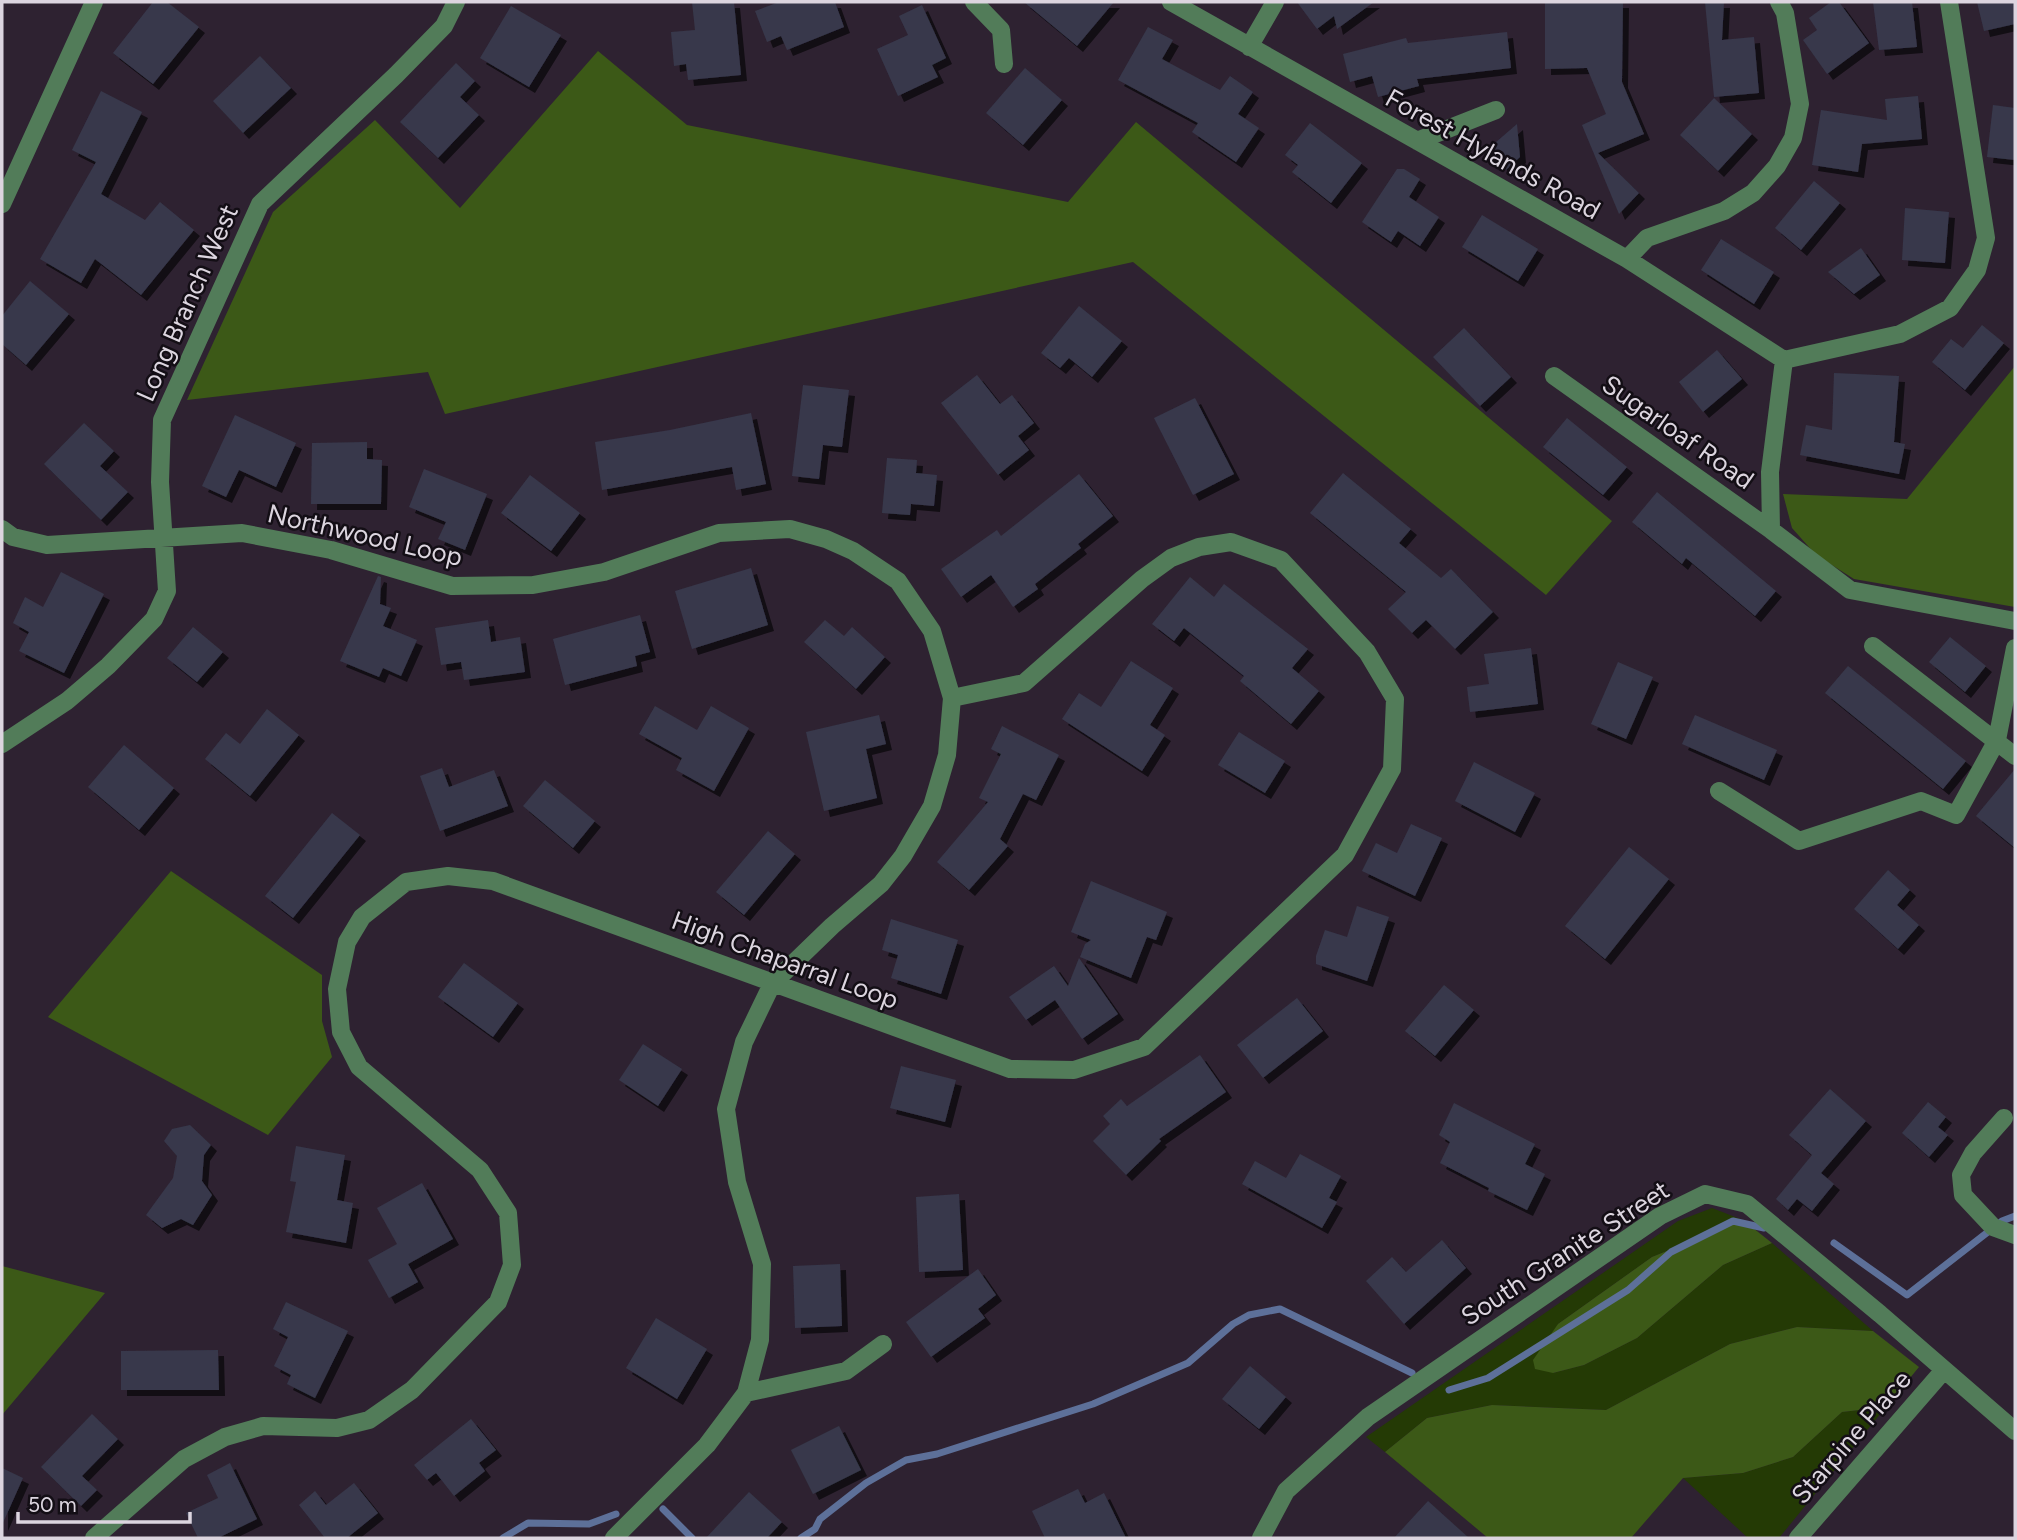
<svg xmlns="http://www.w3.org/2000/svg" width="2017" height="1540" viewBox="0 0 2017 1540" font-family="Figtree,sans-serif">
<defs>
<filter id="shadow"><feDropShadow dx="6" dy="6" stdDeviation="0" flood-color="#0009"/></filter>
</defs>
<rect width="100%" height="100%" fill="#2e2231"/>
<!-- green -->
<path fill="#243a05" d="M1712,1208L1743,1220L1652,1257L1558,1324L1553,1373L1584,1365L1637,1338L1723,1265L1772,1243L1873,1331L1797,1327L1730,1344L1606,1410L1492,1405L1427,1418L1385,1452L1366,1437L1678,1221Z
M1886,1407L1779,1538H1748L1683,1478L1743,1473L1793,1457L1842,1412Z"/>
<!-- forest -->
<path fill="#3c5917" d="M598,51L687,125L1068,202L1136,122L1612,521L1546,595L1133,262L445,414L428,372L187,400L273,212L375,120L460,208Z
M2015,366V607L1854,579L1816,555L1792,528L1783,494L1907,499Z
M171,871L322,975V1021L332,1057L268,1135L48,1017Z
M1743,1220L1772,1243L1723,1265L1637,1338L1584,1365L1553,1373L1535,1369L1533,1360L1558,1324L1652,1257Z
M2,1266L105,1293L2,1415Z
M1797,1327L1873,1331L1919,1367L1886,1407L1842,1412L1793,1457L1743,1473L1683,1478L1631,1538H1488L1385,1452L1427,1418L1492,1405L1606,1410L1730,1344Z"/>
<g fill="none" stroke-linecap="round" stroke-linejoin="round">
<!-- stream -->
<path stroke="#5d7099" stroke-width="7" d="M1834,1243L1907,1295L2002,1221L2015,1216
M1449,1390L1488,1378L1628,1290L1671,1252L1733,1221L1764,1228
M663,1509L692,1538
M503,1538L528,1523L589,1524L616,1514
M801,1538L815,1529L820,1519L866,1483L906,1460L937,1454L1093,1404L1188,1363L1233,1324L1249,1315L1280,1309L1412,1373"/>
</g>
<!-- building -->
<path fill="#37384b" filter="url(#shadow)" d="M153,2H167L199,27L153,84L113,53Z
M692,2H734L741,75L688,80L686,64L674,66L671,32L695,30Z
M779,2H835L844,27L787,50L781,36L767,42L755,11Z
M1024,2H1114L1077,46Z
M1297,2H1374L1337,29L1334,16L1317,29Z
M1545,2H1623L1622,82L1644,134L1598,153L1639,193L1619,214L1582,125L1606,114L1587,68L1545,69Z
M1705,2H1724L1722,40L1754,37L1759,93L1714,97Z
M1831,2H1839L1869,43L1827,74L1803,40L1817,30L1809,18Z
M1873,2H1912L1917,47L1879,50Z
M1977,2H2015V24L1984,31Z
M922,5L946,58L932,65L938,77L898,96L877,49L908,35L899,16Z
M511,6L561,35L529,87L480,58Z
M1148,27L1173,40L1162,59L1220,90L1230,76L1253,92L1238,114L1259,128L1236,162L1192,132L1198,123L1118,80Z
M1507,32L1511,68L1417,79L1419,86L1378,97L1372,76L1350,82L1343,54L1406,38L1408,43Z
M260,56L291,88L243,133L213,101Z
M456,63L475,81L460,97L479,115L438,158L400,122Z
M1025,68L1062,100L1023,145L986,113Z
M101,91L142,112L101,194L145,220L160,202L194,230L141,295L95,259L81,283L40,259L96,162L72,150Z
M1918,96L1922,139L1862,144L1858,172L1812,165L1821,110L1887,120L1885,99Z
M1714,98L1752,134L1718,171L1680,135Z
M1993,105L2015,108V160L1987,157Z
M1310,123L1362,163L1331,203L1292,172L1298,165L1285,155Z
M1517,124L1520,157L1506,170L1488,149Z
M1397,169H1404L1420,179L1409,197L1439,217L1420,246L1398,231L1391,242L1362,222Z
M1814,181L1840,203L1801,250L1775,228Z
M1905,208L1949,212L1945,263L1902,260Z
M1482,215L1538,249L1518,281L1462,247Z
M1721,239L1774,272L1754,304L1701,270Z
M1861,248L1880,275L1854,294L1828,272Z
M30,281L69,314L26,365L2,344V316Z
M1079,306L1122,341L1092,377L1069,358L1060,368L1041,353Z
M1982,325L2004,343L1965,390L1932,362L1951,339L1963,348Z
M1464,328L1511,377L1480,406L1433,357Z
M1717,350L1742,379L1703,412L1679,382Z
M1834,373L1899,376L1894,442L1905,444L1899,474L1800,455L1806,425L1832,430Z
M977,375L1000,404L1012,395L1034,423L1018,436L1029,450L998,475L941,403Z
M803,385L849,390L842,447L823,445L819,479L792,476Z
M1195,398L1234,474L1193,495L1154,418Z
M751,413L766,484L736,490L732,467L602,490L595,442L670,430Z
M235,415L296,443L276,487L239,470L226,497L202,486Z
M1567,418L1627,467L1603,495L1543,447Z
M84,423L114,451L100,466L128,492L101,520L44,464Z
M367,442V459L382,460L381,504H311L312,443Z
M887,458L917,460L916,473L937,475L934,506L911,504L910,515L882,513Z
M424,469L487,494L465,550L438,539L446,522L409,507Z
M1343,473L1411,529L1399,543L1441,578L1451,569L1493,612L1455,649L1426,620L1412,633L1388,609L1406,592L1310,513Z
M1079,474L1113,516L1078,544L1081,548L1035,584L1038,589L1013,607L991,575L961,597L941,569L997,530L1001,536Z
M530,475L580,513L551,551L501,513Z
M1657,492L1776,591L1755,616L1686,558L1682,564L1632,522Z
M751,568L768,625L692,649L675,591Z
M61,572L104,594L64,673L19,651L29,632L13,623L25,597L43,607Z
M378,576L381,577L380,604L391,608L383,626L417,640L401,676L383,668L379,677L340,661Z
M1190,577L1214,597L1224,584L1308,649L1292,668L1319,691L1291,724L1240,681L1244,676L1184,628L1174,641L1152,624Z
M640,615L650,652L635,656L637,666L565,685L553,639Z
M488,620L491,642L520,637L525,672L464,680L461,662L441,665L435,628Z
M825,620L844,636L852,627L885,657L856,689L804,642Z
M193,627L223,652L197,682L167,658Z
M1950,637L1986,666L1965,692L1929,662Z
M1531,648L1538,704L1470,712L1467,687L1489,684L1484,654Z
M1131,661L1173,688L1150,725L1165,735L1142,771L1062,719L1079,693L1101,707Z
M1618,662L1653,677L1626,739L1591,724Z
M1848,666L1966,761L1943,789L1825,693Z
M655,706L697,730L711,706L749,728L714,791L676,770L682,758L639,734Z
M267,709L299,735L250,796L205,759L226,733L240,744Z
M879,715L886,744L866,749L877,798L824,811L806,732Z
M1695,715L1777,750L1764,780L1682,744Z
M1002,726L1059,755L1036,800L1023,794L1000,839L1008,846L969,890L937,862L988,802L979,798L1001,754L991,749Z
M1239,732L1285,761L1265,793L1218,765Z
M124,745L174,788L139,830L88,787Z
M1474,762L1535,793L1515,832L1455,801Z
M442,768L449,787L494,770L508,806L440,831L420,776Z
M2015,769V848L1976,816Z
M545,780L595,821L573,848L523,806Z
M332,813L360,835L293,918L265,896Z
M1411,824L1442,838L1415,896L1362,871L1376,843L1397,853Z
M768,831L795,854L744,915L716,892Z
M1629,847L1669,879L1605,959L1565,926Z
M1888,870L1910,890L1897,905L1919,925L1898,949L1854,909Z
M1091,881L1167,912L1156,940L1147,937L1131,978L1080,957L1085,944L1091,940L1071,932Z
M1357,906L1389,917L1367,981L1316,964V956L1325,930L1347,937Z
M891,919L958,940L941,994L891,978L898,955L882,950Z
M1079,958L1118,1014L1082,1039L1055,1000L1026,1020L1009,997L1054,966L1068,986Z
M464,963L518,1003L493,1037L438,997Z
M1444,985L1474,1010L1435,1056L1405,1031Z
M1297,998L1323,1031L1263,1078L1237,1045Z
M643,1044L682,1069L658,1106L619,1080Z
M1200,1055L1226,1092L1159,1139L1161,1141L1126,1175L1093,1141L1110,1124L1103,1116L1121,1099L1127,1106Z
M901,1066L956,1080L945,1122L890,1108Z
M1830,1089L1866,1121L1821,1173L1834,1184L1812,1211L1797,1199L1788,1210L1776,1199L1812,1155L1789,1135Z
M1928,1102L1946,1117L1938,1127L1948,1135L1929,1157L1902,1133Z
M1454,1103L1535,1144L1525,1164L1545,1174L1527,1210L1488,1191L1489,1188L1440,1163L1450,1142L1439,1135Z
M190,1125L211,1145L204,1155L202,1181L212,1195L193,1225L181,1219L162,1228L146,1215L173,1178L177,1156L164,1141L172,1129Z
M296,1146L345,1155L337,1200L353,1203L346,1243L286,1232L296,1182L290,1181Z
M1300,1154L1341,1176L1329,1198L1337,1202L1322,1228L1242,1184L1255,1161L1286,1178Z
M422,1183L453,1239L408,1264L418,1282L389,1298L368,1260L397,1244L377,1208Z
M959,1194L963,1270L919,1272L916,1197Z
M1442,1240L1466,1268L1404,1324L1366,1281L1392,1257L1406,1272Z
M840,1264L842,1326L795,1328L793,1266Z
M978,1269L996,1295L978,1309L985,1318L931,1357L906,1322Z
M286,1302L348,1331L315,1398L287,1384L291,1375L274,1366L288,1337L273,1329Z
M656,1318L707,1349L677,1399L626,1368Z
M218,1350L219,1390H121V1351Z
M1250,1366L1286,1397L1259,1429L1222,1399Z
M92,1414L118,1439L82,1476L97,1490L81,1506L41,1467Z
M471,1419L496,1450L479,1463L485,1471L454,1496L436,1473L427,1480L414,1465Z
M839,1426L861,1470L813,1494L791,1450Z
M230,1463L257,1519L218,1538H198L186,1513L218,1498L207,1475Z
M2,1468L23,1478L2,1525Z
M354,1483L378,1513L347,1538H325L299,1505L315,1491L326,1505Z
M1078,1489L1085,1503L1104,1493L1126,1538H1045L1032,1511Z
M749,1492L782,1522L767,1538H706Z
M1428,1501L1469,1538H1394Z"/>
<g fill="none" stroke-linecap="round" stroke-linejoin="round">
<!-- minor -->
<path stroke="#527c59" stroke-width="18" d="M974,2L1001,30L1004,64
M1171,2L1627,259L1784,360
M1249,47L1275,2
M1417,141L1496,110
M2,204L94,2
M1627,259L1647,238L1724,211L1753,193L1777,166L1793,138L1800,104L1785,13L1779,2
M1554,376L1771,530L1850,590L2015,621
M2,529L13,537L47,545L242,533L331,550L452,586L533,585L604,572L719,533L790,529L826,539L853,551L898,581L932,631L952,698L947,755L932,806L903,856L881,884L832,926L772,984L744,1042L726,1109L737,1182L762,1264L760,1340L746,1393L707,1445L614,1538
M1771,530L1770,472L1784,360L1900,334L1950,308L1977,270L1986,238L1949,2
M1873,646L2015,756
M2,744L67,701L108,666L154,619L167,591L160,482L162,420L260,204L396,75L444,26L456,2
M1719,791L1799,841L1921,801L1956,815L1997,740L2015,648
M2004,1118L1973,1153L1961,1175L1963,1195L1993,1227L2015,1235
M746,1393L846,1371L883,1344
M94,1538L184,1459L225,1437L263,1426L337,1428L369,1420L412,1390L498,1302L512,1265L508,1213L480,1170L359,1067L341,1032L337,989L347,942L362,917L406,882L448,876L493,881L1010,1069L1074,1070L1144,1047L1345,855L1392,769L1395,699L1367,652L1281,560L1231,542L1199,547L1171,558L1142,579L1024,683L952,698
M1261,1538L1286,1491L1368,1417L1660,1216L1705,1194L1747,1204L1880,1314L2015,1431
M1798,1538L1944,1370"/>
</g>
<g text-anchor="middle" stroke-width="5" stroke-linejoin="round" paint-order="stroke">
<!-- street labels -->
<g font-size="26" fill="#dcd5df" stroke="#130e15">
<text transform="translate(1493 154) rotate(29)" y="9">Forest Hylands Road</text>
<text transform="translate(187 303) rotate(-66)" y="9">Long Branch West</text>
<text transform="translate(1678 432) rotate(35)" y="9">Sugarloaf Road</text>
<text transform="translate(365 535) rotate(13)" y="9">Northwood Loop</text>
<text transform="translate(785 960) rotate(20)" y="9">High Chaparral Loop</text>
<text transform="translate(1565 1253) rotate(-33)" y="9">South Granite Street</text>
<text transform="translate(1851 1437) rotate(-49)" y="9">Starpine Place</text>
</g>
</g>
<!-- border -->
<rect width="2017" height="1540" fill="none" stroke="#dcd5df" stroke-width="7"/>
<!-- scale -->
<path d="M18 1512v10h172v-10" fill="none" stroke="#dcd5df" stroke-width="3.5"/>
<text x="28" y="1512" font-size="21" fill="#dcd5df" stroke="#130e15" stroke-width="5" paint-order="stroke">50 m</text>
</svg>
